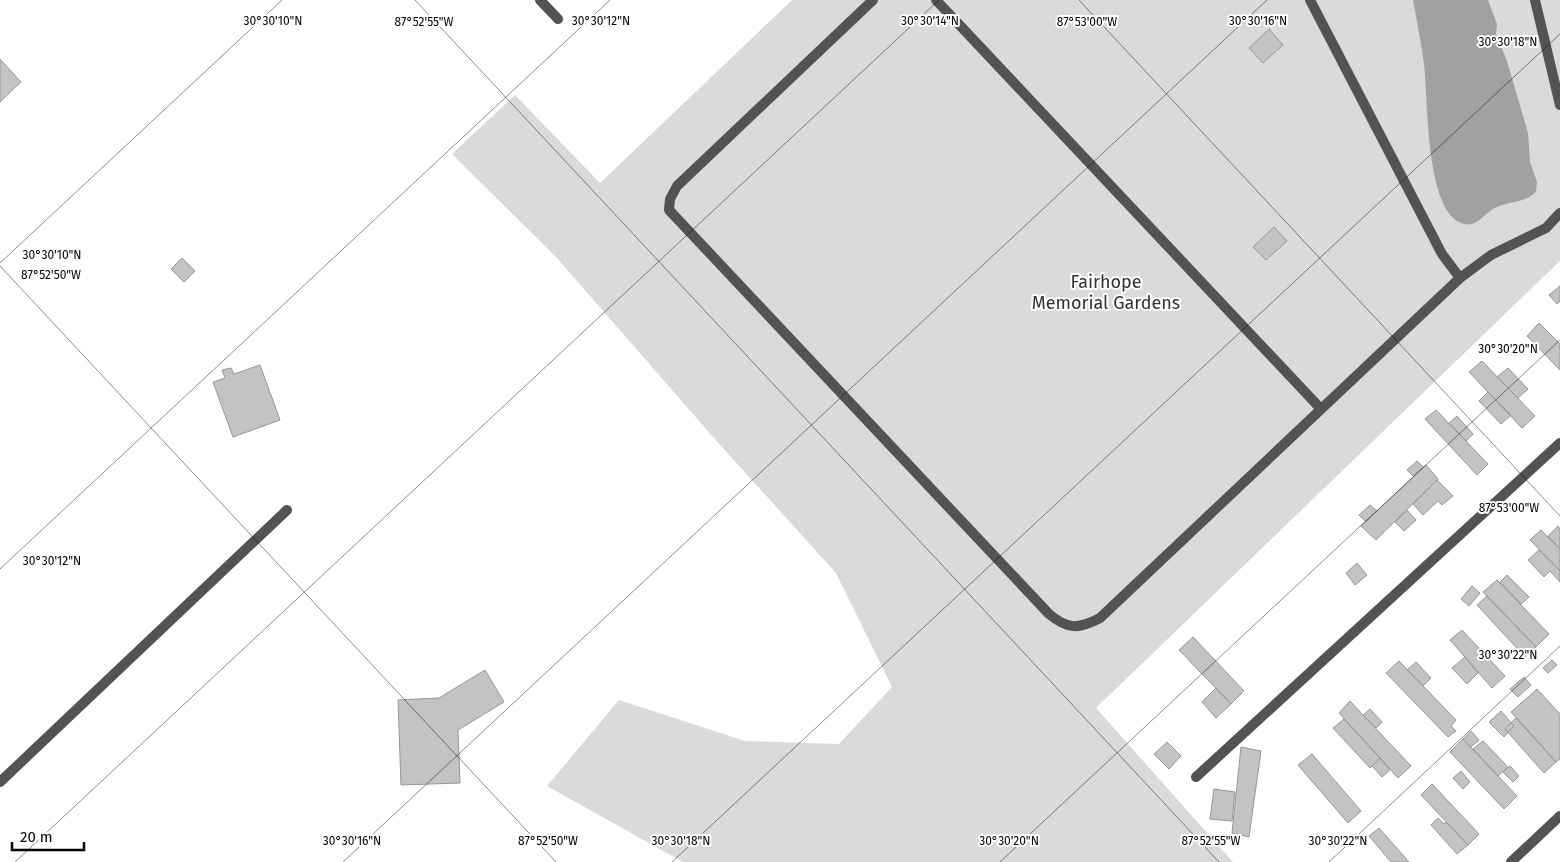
<svg xmlns="http://www.w3.org/2000/svg" width="1560" height="862" viewBox="0 0 1560 862" font-family="'Fira Sans',sans-serif">
<rect width="100%" height="100%" fill="#fff"/>
<!-- green -->
<path fill="#dadada" d="M792,0H1560V261L1096,708L1233,862H683L547,786L619,700L745,741L839,744L892,687L836,573L713,437L557,258L452,154L515,95L600,183Z"/>
<!-- water -->
<path fill="#a1a1a1" d="M1413,0H1488L1497,24L1496,34L1507,61L1528,133L1530,162L1537,182L1536,192C1524,203 1511,201 1497,207C1485,211 1477,230 1461,223C1425,209 1428,97 1424,64C1421,43 1417,21 1413,0Z"/>
<!-- building -->
<path fill="#c3c3c3" stroke="#979797" d="M1269,29L1283,45L1263,63L1249,48Z
M0,59L21,82L0,102Z
M1274,227L1287,241L1266,260L1253,247Z
M182,258L195,271L184,282L171,269Z
M1560,286V301L1557,304L1549,295Z
M1539,323L1560,344V370L1527,336Z
M1482,361L1535,416L1522,428L1469,372Z
M260,365L280,420L233,437L213,382L225,378L222,370L231,368L234,374Z
M1508,368L1528,389L1518,398L1497,377Z
M1488,392L1511,415L1501,424L1479,401Z
M1436,410L1488,464L1477,475L1425,419Z
M1457,416L1473,434L1466,441L1449,423Z
M1417,461L1423,467L1413,476L1407,470Z
M1426,465L1438,479L1376,540L1361,526Z
M1437,480L1453,496L1442,505L1438,501L1423,515L1413,504Z
M1370,505L1377,511L1366,522L1359,515Z
M1407,510L1416,520L1404,531L1395,522Z
M1558,526L1560,529V549L1548,536Z
M1541,530L1560,549V571L1530,540Z
M1539,550L1560,571V582L1550,571L1544,577L1528,560Z
M1357,563L1367,575L1355,585L1346,573Z
M1507,575L1529,597L1521,604L1500,582Z
M1497,580L1549,634L1536,647L1483,592Z
M1472,586L1480,593L1469,606L1461,599Z
M1487,596L1536,647L1525,657L1477,605Z
M1462,630L1505,676L1492,688L1450,640Z
M1193,637L1244,691L1231,704L1179,650Z
M1465,657L1478,673L1467,684L1452,668Z
M1552,660L1557,665L1548,673L1543,668Z
M1399,661L1456,720L1451,726L1456,731L1448,737L1386,673Z
M1416,662L1431,678L1423,686L1407,670Z
M485,670L504,702L458,730L460,783L401,785L398,700L439,698Z
M1524,677L1531,685L1518,697L1510,689Z
M1216,688L1231,704L1216,718L1202,702Z
M1537,689L1560,714V759L1556,762L1511,712Z
M1350,701L1411,766L1398,778L1339,713Z
M1370,709L1382,722L1376,728L1363,715Z
M1501,711L1514,726L1504,737L1489,722Z
M1516,718L1556,762L1544,773L1505,729Z
M1344,719L1380,758L1370,768L1333,728Z
M1471,731L1479,740L1471,747L1463,739Z
M1463,739L1517,796L1504,809L1450,752Z
M1483,741L1508,767L1498,776L1473,749Z
M1167,742L1181,756L1169,769L1154,754Z
M1241,747L1261,751L1249,837L1232,833Z
M1312,754L1361,811L1348,823L1298,765Z
M1380,758L1390,770L1382,777L1372,766Z
M1510,766L1519,776L1513,782L1503,772Z
M1461,771L1470,782L1463,789L1453,778Z
M1432,784L1479,834L1468,845L1421,795Z
M1214,789L1235,792L1232,821L1210,819Z
M1438,818L1444,824L1446,822L1468,845L1457,854L1431,825Z
M1379,828L1409,862H1391L1369,836Z"/>
<g fill="none" stroke-linecap="round" stroke-linejoin="round">
<!-- lane -->
<path stroke="#535353" stroke-width="10" d="M540,0L558,19
M873,0L677,186L670,199L669,210L1049,614C1068,630 1079,629 1100,618L1460,278L1491,255L1546,228L1560,213
M936,0L1321,409
M1310,0L1442,254L1460,278
M1535,0L1560,105
M0,782L287,510"/>
<!-- street -->
<path stroke="#535353" stroke-width="10" d="M1196,777L1560,443
M1511,862L1560,816"/>
</g>
<!-- ticks -->
<path fill="none" stroke="#000" stroke-width="1" stroke-opacity="0.45" d="M415,0L1219,862M1079,0L1560,516M0,263L282,0M0,266L556,862M0,569L610,0M15,862L939,0M343,862L1267,0M672,862L1560,34M1000,862L1560,340M1329,862L1560,646"/>
<g text-anchor="middle" stroke-width="4" stroke-linejoin="round" paint-order="stroke">
<!-- park labels -->
<g font-size="18" fill="#313131" stroke="#fff">
<text x="1106" y="288">Fairhope<tspan x="1106" dy="21">Memorial Gardens</tspan></text>
</g>
</g>
<g font-size="12" text-anchor="middle" fill="#000" stroke="#fff" stroke-width="4" stroke-linejoin="round" paint-order="stroke">
<text x="273" y="25">30°30'10"N</text>
<text x="601" y="25">30°30'12"N</text>
<text x="930" y="25">30°30'14"N</text>
<text x="1258" y="25">30°30'16"N</text>
<text x="424" y="26">87°52'55"W</text>
<text x="1087" y="26">87°53'00"W</text>
<text x="1508" y="46">30°30'18"N</text>
<text x="52" y="259">30°30'10"N</text>
<text x="51" y="279">87°52'50"W</text>
<text x="1508" y="353">30°30'20"N</text>
<text x="1509" y="512">87°53'00"W</text>
<text x="52" y="565">30°30'12"N</text>
<text x="1508" y="659">30°30'22"N</text>
<text x="548" y="845">87°52'50"W</text>
<text x="1211" y="845">87°52'55"W</text>
<text x="352" y="845">30°30'16"N</text>
<text x="681" y="845">30°30'18"N</text>
<text x="1009" y="845">30°30'20"N</text>
<text x="1338" y="845">30°30'22"N</text>
</g>
<!-- scale -->
<path d="M12 842v8h72v-8" fill="none" stroke="#000000" stroke-width="2.5"/>
<text x="20" y="842" font-size="15" fill="#000000" stroke="#ffffff" stroke-width="4" paint-order="stroke">20 m</text>
</svg>
